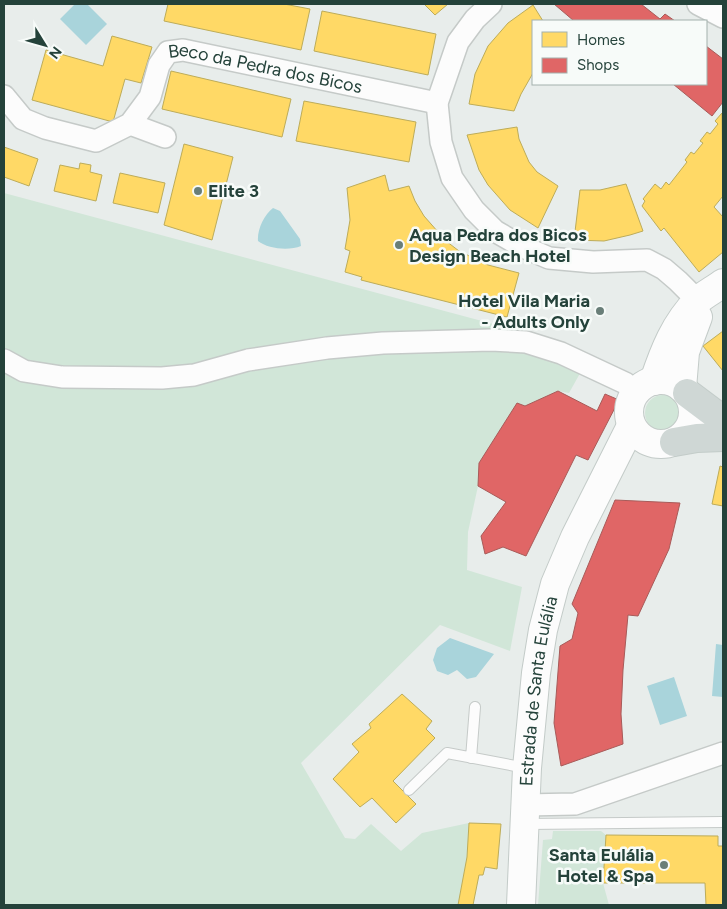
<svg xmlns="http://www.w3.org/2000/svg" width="727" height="909" viewBox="0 0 727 909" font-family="Figtree,sans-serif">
<rect width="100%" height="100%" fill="#e8edeb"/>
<!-- green -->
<path fill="#d1e6d8" d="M4,193L538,336L588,359L569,393L558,391L525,406L517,404L479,463L478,486L468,532L467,570L522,587L510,651L440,625L301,763L345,838L355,839L371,824L401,851L422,833L469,823L467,857L458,905H4Z
M645 413a18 18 0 1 1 36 0a18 18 0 1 1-36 0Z
M553,831H601L606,835L603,883L609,905H538L543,840L552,839Z"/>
<!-- water -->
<path fill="#a9d4db" d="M75,4H87L107,24L86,45L60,19Z
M273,208L280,211L300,239L301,246C289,251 268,249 258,241C257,230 264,215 273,208Z
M450,638L494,654L476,677L467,679L457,670L448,675L437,671L433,660L437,648Z
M716,644L723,645V697L712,696Z
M674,677L687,716L660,725L647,686Z"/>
<!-- homes -->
<path fill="#ffd966" stroke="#bdac59" d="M168,4H284L310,9L301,50L164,21Z
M424,4H448L435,15Z
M533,5L543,21H533V73L521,94L514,111L469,104L475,74L488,46L508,23Z
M322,11L436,34L428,75L314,51Z
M112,36L152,47L141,83L125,79L113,122L32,100L46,50L103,66Z
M171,71L291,99L282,137L162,109Z
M304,101L416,122L409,162L296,141Z
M722,113L723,196L714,207L723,217V252L699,272L664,228L661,231L642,206L645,201L643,199L655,184L661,189L666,182L669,185L687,162L685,160L691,152L694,154L703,143L700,141L707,132L710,134L718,124L715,121Z
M517,127L519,139L529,162L537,172L558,186L538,228L510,210L488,185L479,170L467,135Z
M184,144L233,157L212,240L164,225Z
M4,147L38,159L29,186L4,177Z
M80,163L91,165L90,172L102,175L96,201L54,191L60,165L79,169Z
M120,173L165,183L158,213L113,203Z
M385,175L389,191L409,186L415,201L424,216L446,241L459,251L488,265L519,273L507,317L361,280L362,277L345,272L350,251L345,249L350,220L347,188Z
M626,184L643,231L630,235L604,241L574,240L580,190H600Z
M723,331V371L703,346Z
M720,466L723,467V506L712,504Z
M402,694L432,721L426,729L435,738L393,781L416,804L396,823L372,798L360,807L333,779L359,752L352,744L371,728L369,724Z
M469,823L501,824L497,869L485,867L483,875H479L473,905H458L467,857Z
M606,835L718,836V846H723V905H706L705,883H603Z"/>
<!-- shops -->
<path fill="#e06666" stroke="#a85b59" d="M554,4H641L660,19L665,14L675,21H574Z
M706,46L723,59V102L712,116L673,84H706Z
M558,391L597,411L605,394L619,400L588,460L576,455L526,556L503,547L485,554L481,536L506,502L478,486L479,463L517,403L525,406Z
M615,500L680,503L669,549L638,616L628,615L623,670L621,714L623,744L561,766L554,723L560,646L572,639L578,613L572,604Z"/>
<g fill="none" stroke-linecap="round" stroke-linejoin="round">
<defs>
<path id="lane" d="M471,758L475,707
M409,790L447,753L526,768
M527,824L723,822"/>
<g id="street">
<path d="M491,4L475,19L458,42L437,103L441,142L452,178L474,210L495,231L521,246L549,258L593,262L647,260L664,269L678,281L698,301"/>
<path d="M698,4L723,17"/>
<path id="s1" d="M4,96L23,119L45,128L96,141L130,124L150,97L159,65L168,52L183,50L437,103"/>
<path d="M130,124L165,137"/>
<path d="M4,360L24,371L62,377L162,378L194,375L248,360L327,348L383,343L491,340L526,342L561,353L625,383L636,392"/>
<path d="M525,805L575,804L723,753"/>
</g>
<g id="secondary">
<circle cx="661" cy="412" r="32"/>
<path d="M654,381C664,351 675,323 697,301C705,294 715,289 723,283"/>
<path d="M682,388L685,352L698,317"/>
<path id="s2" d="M521,905L527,768L536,673L543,630L555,584L575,537L631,426"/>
</g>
<path id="primary" d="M687,393L723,420
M674,442L697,438L723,437"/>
</defs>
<!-- lane casing -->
<use href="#lane" stroke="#c5cac8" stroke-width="12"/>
<!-- street casing -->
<use href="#street" stroke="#c5cac8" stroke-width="24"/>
<!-- secondary casing -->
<use href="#secondary" stroke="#c3cbc8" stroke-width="30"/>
<!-- primary casing -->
<use href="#primary" stroke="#c3ccc9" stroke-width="30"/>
<!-- lane -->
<use href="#lane" stroke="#fcfcfc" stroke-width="10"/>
<!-- street -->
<use href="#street" stroke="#fcfcfc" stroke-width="21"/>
<!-- secondary -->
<use href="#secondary" stroke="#fcfcfc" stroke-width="28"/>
<!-- primary -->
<use href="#primary" stroke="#cfd7d5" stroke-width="28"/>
</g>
<!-- markers -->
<g fill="#697e78" stroke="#f7fbf9" stroke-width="2">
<circle cx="198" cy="191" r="5"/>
<circle cx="399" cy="245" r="5"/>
<circle cx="600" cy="311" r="5"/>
<circle cx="664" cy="865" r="5"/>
</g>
<g text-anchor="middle" stroke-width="5" stroke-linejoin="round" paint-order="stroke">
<!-- street labels -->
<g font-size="18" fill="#24423a" stroke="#f7fbf9">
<text dy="6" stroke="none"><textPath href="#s1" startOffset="326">Beco da Pedra dos Bicos</textPath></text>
<text dy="6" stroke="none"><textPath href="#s2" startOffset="215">Estrada de Santa Eulália</textPath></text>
</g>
<!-- poi labels -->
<g font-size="18" font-weight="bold" fill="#24423a" stroke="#f7fbf9" text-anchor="start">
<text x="208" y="197">Elite 3</text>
<text x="409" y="241">Aqua Pedra dos Bicos<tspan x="409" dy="21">Design Beach Hotel</tspan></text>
<text x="590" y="307" text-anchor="end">Hotel Vila Maria<tspan x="590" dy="21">- Adults Only</tspan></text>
<text x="654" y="861" text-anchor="end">Santa Eulália<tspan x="654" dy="21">Hotel &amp; Spa</tspan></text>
</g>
</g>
<!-- border -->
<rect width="727" height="909" fill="none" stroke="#24423a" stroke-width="10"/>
<!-- legend -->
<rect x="532" y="20" width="175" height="65" fill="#f7fbf9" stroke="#a3b1ad"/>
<rect x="542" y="32" width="25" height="15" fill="#ffd966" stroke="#a3b1ad"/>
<text x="577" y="45" font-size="15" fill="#24423a">Homes</text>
<rect x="542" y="58" width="25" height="15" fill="#e06666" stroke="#a3b1ad"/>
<text x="577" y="70" font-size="15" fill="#24423a">Shops</text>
<!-- north arrow -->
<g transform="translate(45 45) rotate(127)" stroke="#f7fbf9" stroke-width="4" paint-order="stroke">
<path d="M0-4L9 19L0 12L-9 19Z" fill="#24423a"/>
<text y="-8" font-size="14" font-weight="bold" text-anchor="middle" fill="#24423a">N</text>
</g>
</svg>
